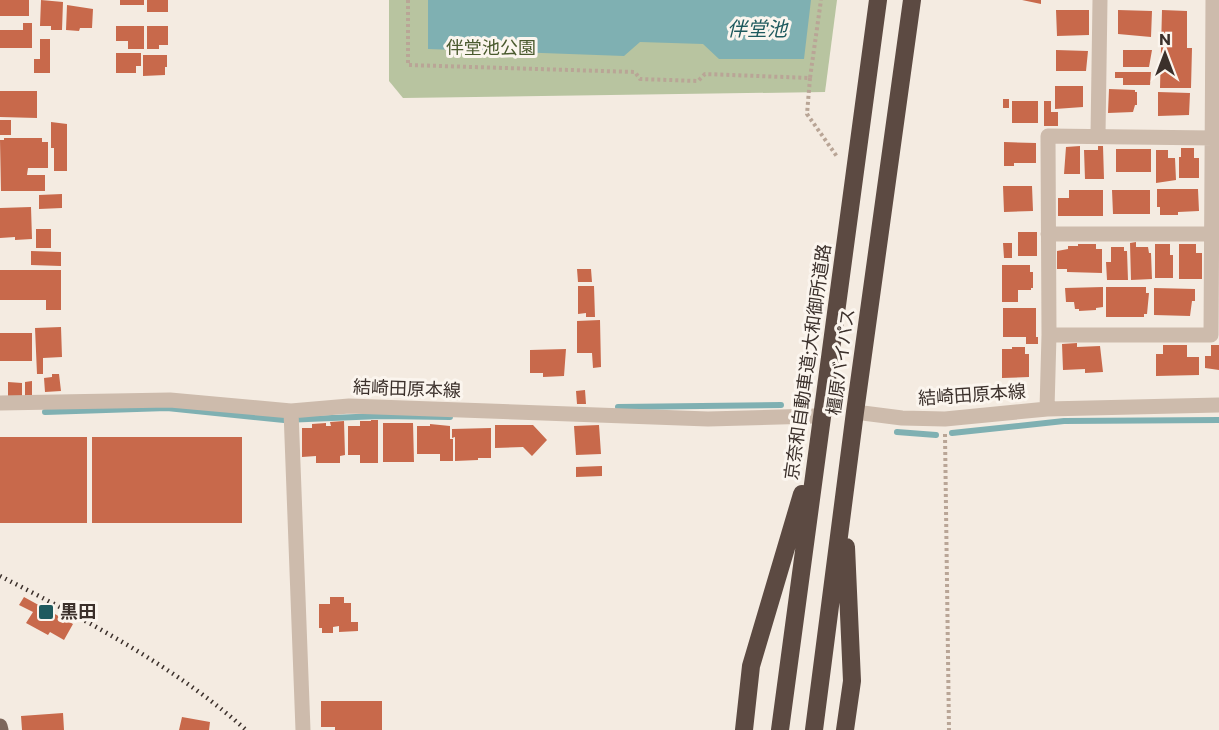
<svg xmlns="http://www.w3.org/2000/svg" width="1219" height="730" viewBox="0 0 1219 730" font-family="Commissioner,'Noto Sans JP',sans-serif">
<rect width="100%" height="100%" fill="#f4ebe1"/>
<!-- green -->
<path fill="#b8c4a0" d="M389,0H837L825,92L403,98L389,81Z"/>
<!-- water -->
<path fill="#7fb0b2" d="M428,0H811L804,59H719L703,44L640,42L624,56L428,49Z"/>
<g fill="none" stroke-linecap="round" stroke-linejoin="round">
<!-- stream -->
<path stroke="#7fb0b2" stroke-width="6" d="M618,407L781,405
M45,412L167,408L284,420L380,416L450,417
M897,432L936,435
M952,433L1064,421L1219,420"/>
</g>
<!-- building -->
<path fill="#c8694b" d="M0,0H29V16H0Z
M41,0L63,2L62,30H51V26H40Z
M120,0H144V5H120Z
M147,0H168V12H147Z
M1022,0H1041V4Z
M67,5L93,9L92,28H80L79,31L66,30Z
M1056,10H1089V35L1057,36Z
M1118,10L1152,11L1151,37L1118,34Z
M1162,10L1187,11V48H1192L1191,88H1160Z
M23,23H32V48H0V30H23Z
M116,26H144V49H128V41H116Z
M147,26H168V45H159V49H147Z
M40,39H50V73H34V59H40Z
M1056,50L1088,51L1086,71H1056Z
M1123,50H1152L1149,67H1123Z
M116,53H141V66H136V73H116Z
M143,55H167V67H165V75L143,76Z
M1115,72H1151L1150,85H1123V78H1115Z
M1055,86H1083V107L1055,109Z
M1109,89L1135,90V92H1137V105H1135L1133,112L1108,113Z
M0,91H37V118L0,117Z
M1158,92L1190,93L1189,115L1158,116Z
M1003,99H1009V108H1003Z
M1012,101H1038V123H1012Z
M1044,101H1051V112H1058V126H1044Z
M0,120H11V135H0Z
M51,122L67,124V171H54V148H51Z
M4,138H42V142H48V168H28L27,175H45V191H1L0,140H4Z
M1004,142L1036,143V163H1014V166H1004Z
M1080,146V174H1064L1066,147Z
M1098,146H1103L1104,179H1085L1084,150H1098Z
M1181,148H1194V158H1199V178H1179V157H1181Z
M1116,149H1151V172H1116Z
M1156,150H1168V158H1175L1176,180L1156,183Z
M1003,186H1032L1033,211L1004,212Z
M1157,189H1198L1199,211L1178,212V215H1160V207H1157Z
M1069,190H1103V216H1058V198H1069Z
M1112,190H1150V214H1113Z
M62,194V208L39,209V195Z
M31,207L32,239L15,240V237L0,238V208Z
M36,229H51V248H36Z
M1018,232H1037V256H1018Z
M1136,242V247H1148L1149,253H1151L1152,279L1131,280L1130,243Z
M1003,243H1012V258H1004Z
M1078,244H1096V249H1102V273L1067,272V269H1057V251L1068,249V246H1078Z
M1155,244H1170V255H1173V278H1155Z
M1179,244H1196V253H1202V279H1179Z
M1111,247H1124V251H1127L1128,280H1107L1106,262H1111Z
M31,251L61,252V266L31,265Z
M1002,265H1030V272H1033V288H1031V290H1018V302H1002Z
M577,269H591L592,282H578Z
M0,270H61V310H46V300H0Z
M578,286H594L595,317H586V313L578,314Z
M1103,287V307L1096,308V310L1079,311V309H1075L1074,302H1066L1065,288Z
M1106,287H1146V293H1149L1147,314H1144V317H1106Z
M1154,288L1195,289V301H1192L1190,316L1154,315Z
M1003,308H1036V337H1038V344H1026V337H1003Z
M600,320L601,367L593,368L592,353H577V321Z
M61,327L62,357L43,358V374H37L35,328Z
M0,333H32V361H0Z
M1077,343V347L1100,346L1103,372L1085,373V369L1063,370L1062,344Z
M1163,345H1187V357H1199V375L1156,376V354H1163Z
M1211,345H1219V370L1205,368V356H1211Z
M1012,347H1025V354H1029V377L1002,378V349H1012Z
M566,349L564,376L543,377V373H530V350Z
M52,374H59L61,391L45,392L44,378L52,377Z
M32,381V396L25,397V382Z
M8,382L22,383V396H8Z
M585,390L586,404H577L576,391Z
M371,420H378V463H360V455H348V426H360V421H371Z
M344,421L345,455L340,456V463H316V456L302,457V428H312V424L326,423V426H331L330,422Z
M383,423H413L414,462H383Z
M430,424L450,426V439H453V461H440V454H417V426H430Z
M495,425H533L547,440L532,456L523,447L495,448Z
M599,425L601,454L576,455L574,426Z
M491,428V458H478V460L455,461V437L452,438V429Z
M0,437H87V523H0Z
M92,437H242V523H92Z
M602,466V476L576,477V467Z
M24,597L73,624L64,640L50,632L48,635L26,623L33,612L19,605Z
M330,597H344V603H351V622H358V631L339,632V626L333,627V633H322V628H319V604H330Z
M321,701H382V730H335V727H321Z
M63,713L64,730H22L21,716Z
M182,717L210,722L209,730H179Z"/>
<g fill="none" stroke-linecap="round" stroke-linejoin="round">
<!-- path -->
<path stroke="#b9a596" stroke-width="4" stroke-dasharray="3 3" stroke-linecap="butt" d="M408,0V65L635,72L640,79L698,81L705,74L810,78L821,0
M810,78L807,114L838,158
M945,434L949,730"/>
<!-- minor -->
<path stroke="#cdbbac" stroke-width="15" d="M1098,135L1100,0
M1048,234H1212
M1049,335H1211L1213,0
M0,403L170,400L291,411L349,406L708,419L814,416
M1047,409L1049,335L1048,136L1213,138
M291,411L303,730
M855,412L902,418L945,419L1047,409L1219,405"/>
<!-- major -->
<path stroke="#7d675c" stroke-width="15" d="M0,726L1,730"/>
<!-- highway -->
<path stroke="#5c4a42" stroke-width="18" d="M744,730L751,666L802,494
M780,730L878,0
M814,730L855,412L912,0
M845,730L852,681L846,547"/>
<!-- rail -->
<path stroke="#3b302b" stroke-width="4.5" stroke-dasharray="1.5 4.5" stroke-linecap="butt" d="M0,576C84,619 176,667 246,730"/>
</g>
<!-- markers -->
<rect fill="#1f5a5e" stroke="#fbf5ee" stroke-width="2" x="38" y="604" width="16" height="16" rx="3"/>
<g text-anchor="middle" stroke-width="6" stroke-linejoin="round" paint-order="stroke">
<!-- park labels -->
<g font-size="18" fill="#4a5a2e" stroke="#fbf5ee">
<text x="491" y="54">伴堂池公園</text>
</g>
<!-- street labels -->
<g font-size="18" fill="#3b302b" stroke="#fbf5ee">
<text transform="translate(808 362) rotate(-82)" y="6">京奈和自動車道;大和御所道路</text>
<text transform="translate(841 362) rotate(-82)" y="6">橿原バイパス</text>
<text transform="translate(407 389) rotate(2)" y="6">結崎田原本線</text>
<text transform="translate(972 395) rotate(-4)" y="6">結崎田原本線</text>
</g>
<!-- poi labels -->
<g font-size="18" font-weight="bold" fill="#3b302b" stroke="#fbf5ee" text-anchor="start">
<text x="60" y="618">黒田</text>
</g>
<!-- water labels -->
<g font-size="20" font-style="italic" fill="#1f5a5e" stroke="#fbf5ee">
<text x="757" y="36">伴堂池</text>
</g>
</g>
<!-- north arrow -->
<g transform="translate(1165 54)" stroke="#fbf5ee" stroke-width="4.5" paint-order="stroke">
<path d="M0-4.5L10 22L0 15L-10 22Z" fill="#3b302b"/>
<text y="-9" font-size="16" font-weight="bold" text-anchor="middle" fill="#3b302b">N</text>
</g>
</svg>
